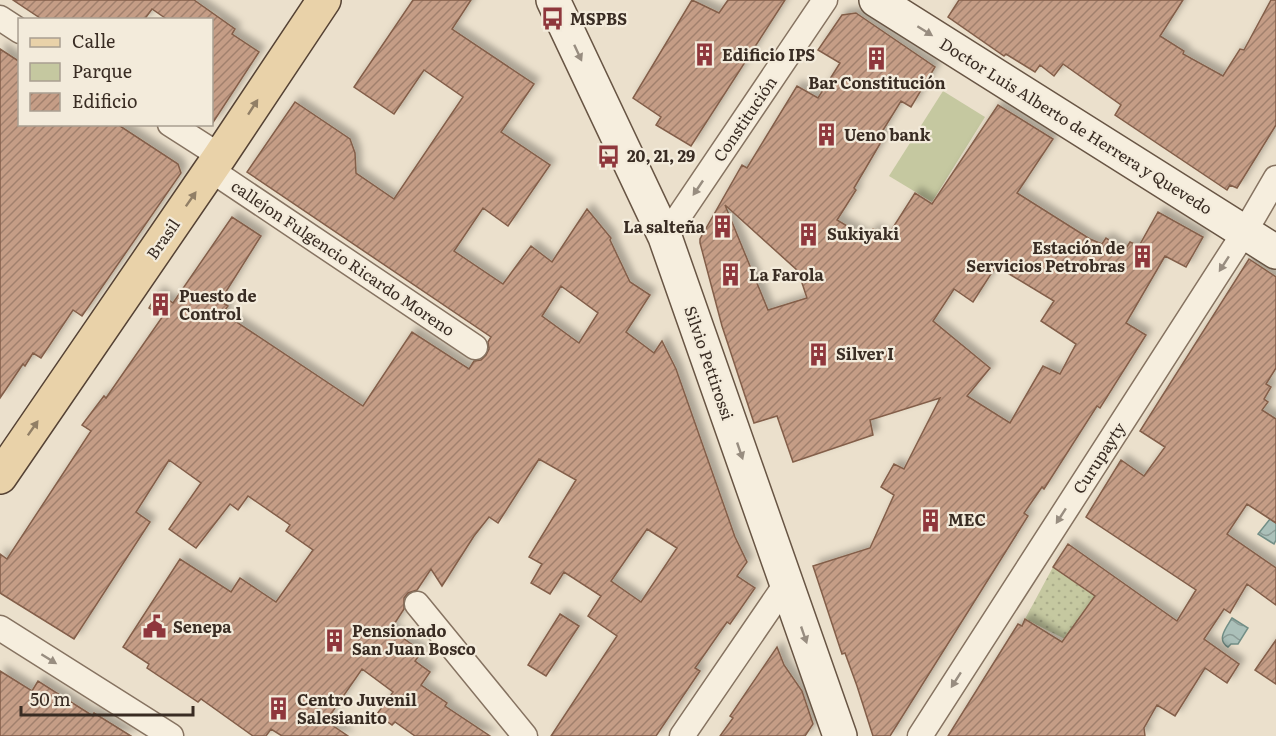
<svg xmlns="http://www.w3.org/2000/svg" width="1276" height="736" viewBox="0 0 1276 736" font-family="Literata,serif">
<defs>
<pattern id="grass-dots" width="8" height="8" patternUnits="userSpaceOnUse" patternTransform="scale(1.5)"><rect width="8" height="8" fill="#c5c8a0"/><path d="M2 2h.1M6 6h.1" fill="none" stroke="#aaac8a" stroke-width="1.8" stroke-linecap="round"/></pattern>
<pattern id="water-waves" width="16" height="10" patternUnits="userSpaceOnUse" patternTransform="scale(1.5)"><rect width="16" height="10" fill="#abc0b9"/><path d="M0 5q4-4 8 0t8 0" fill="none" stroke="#8c9c96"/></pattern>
<pattern id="building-hatch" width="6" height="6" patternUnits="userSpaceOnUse" patternTransform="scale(1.5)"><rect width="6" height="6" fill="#c59d86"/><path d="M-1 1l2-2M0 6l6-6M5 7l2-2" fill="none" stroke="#a1806d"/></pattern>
<filter id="shadow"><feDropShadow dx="5.5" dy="-5.5" stdDeviation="3" flood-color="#0004"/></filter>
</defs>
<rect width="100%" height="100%" fill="#ebe0cc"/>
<!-- grass -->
<path fill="url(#grass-dots)" d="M1053,567L1122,615L1065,639L1025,619Z"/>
<!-- park -->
<path fill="#c5c8a0" d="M943,91L985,117L932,202L889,176Z"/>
<!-- water -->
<path fill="url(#water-waves)" stroke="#728e86" stroke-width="1.5" d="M1270,519L1276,523V540L1274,544L1258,534Z
M1232,618L1248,628L1238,644H1231L1228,647C1216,640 1226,628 1232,618Z"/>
<!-- building -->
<path fill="url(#building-hatch)" stroke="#835e49" stroke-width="1.5" fill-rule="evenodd" filter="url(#shadow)" d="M13,0H194L235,29L232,34L259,52L212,124V20H168L152,9L144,20H43Z
M413,0H471L452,29L534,84L501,132L550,165L508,226L483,208L454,251L503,284L531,246L552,262L587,209L611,238L610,240L630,282L650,295L626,332L654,353L662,341L676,369L735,537L747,562L737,576L755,588L730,624L727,622L695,668L700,671L656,736H551L617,636L588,616L601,596L564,572L550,594L531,583L542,564L529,557L576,480L539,459L498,523L489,517L474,536L442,586L431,569L417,590L408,593L404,598V609L391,629L422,652L415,661L430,672L421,685L447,703L445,706L490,736H415L395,722L392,725L377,714L393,692L362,669L326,721L348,736H282L271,729L266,736H253L201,699L198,702L147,668L149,664L123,647L180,559L231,592L240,578L276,602L313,550L286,531L290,525L248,496L238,510L230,504L196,548L169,529L201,483L169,460L136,512L150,522L74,639L0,593V554L7,559L91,431L82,425L104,396L106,398L163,316L149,308L158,292L173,303L232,217L261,236L220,301L228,306L223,313L363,406L412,332L469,369L474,361L481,360L486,355L489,349L488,342L491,337L247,172L295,102L350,139L355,153L356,173L394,199L463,97L424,70L394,114L354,87ZM561,286L598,313L579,343L542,316ZM647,529L677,548L641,602L611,581Z
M692,0L719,13L728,0H785L691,146L656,125L661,117L633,98Z
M959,0H1183L1160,36L1184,51L1183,54L1223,76L1240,49L1244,50L1271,0H1276V125L1237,188L1230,185L1227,190L1115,115L1121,105L1063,64L1054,76L1040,65L1035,72L1006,54L1004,56L948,17Z
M856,13L935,67L911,107L901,101L880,135L884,137L854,188L856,190L837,220L867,238L873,229L887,237L915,193L932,204L998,105L1053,139L1017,193L1090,239L1102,244L1106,238L1125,250L1130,242L1139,246L1158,212L1203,237L1186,267L1165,256L1126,323L1146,335L1100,408L1097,406L1044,489L1042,487L1024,513L1028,516L890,736H873L857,686L845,653L842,654L813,566L870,548L894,495L881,487L894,464L904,469L940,398L870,420L873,435L793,462L777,416L754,423L722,326L700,243V239L742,165L747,168L797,86L818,98L840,63L818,50L842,15ZM725,205L798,271L807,298L768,310ZM996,266L1054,301L1041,321L1076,344L1060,374L1043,366L1010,423L967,396L990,368L933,321L954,289L973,302Z
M0,49L20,62V124H117L178,164L181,173L82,316L73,310L41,358L33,353L25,366L23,364L0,398Z
M1249,259L1276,277V368L1266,384L1271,387L1264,399L1268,402L1262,410L1276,419V523L1247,504L1227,534L1276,568V605L1247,584L1230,613L1224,609L1204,639L1239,664L1227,683L1205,668L1175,716L1157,705L1144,728L1145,736H948L1018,624L1022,626L1025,619L1062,642L1095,596L1053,567L1068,544L1177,621L1196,590L1086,517L1121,460L1144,476L1165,447L1140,431Z
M560,614L579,626L546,676L528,665Z
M1276,640V684L1255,670Z
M777,647L784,665L802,691L813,724L805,736H720L733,718L730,716Z
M0,671L32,691L38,681L93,716L94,713L131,736H0Z"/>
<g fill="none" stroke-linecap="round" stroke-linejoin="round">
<defs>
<path id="street" d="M0,18L20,31
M170,124L220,156
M211,170L475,347
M665,237L825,0
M417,604L525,736
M0,628L171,736
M682,736L786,584
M920,736L1244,233L1276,178"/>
<path id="secondary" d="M553,0L665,237L840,736
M876,0L1276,252"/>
<path id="primary" d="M0,477L220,156L324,0"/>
</defs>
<!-- street casing -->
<use href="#street" stroke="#867361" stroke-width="27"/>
<!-- secondary casing -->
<use href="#secondary" stroke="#685544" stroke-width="36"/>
<!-- primary casing -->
<use href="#primary" stroke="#554234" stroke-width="36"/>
<!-- street -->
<use href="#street" stroke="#f6eede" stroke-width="24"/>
<!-- secondary -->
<use href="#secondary" stroke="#f6eede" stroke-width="33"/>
<!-- primary -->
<use href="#primary" stroke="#e9d2a9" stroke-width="33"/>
</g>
<!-- one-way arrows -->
<defs><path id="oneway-solid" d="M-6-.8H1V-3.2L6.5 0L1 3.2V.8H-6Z" transform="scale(1.5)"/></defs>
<g fill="#988d80">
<use href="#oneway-solid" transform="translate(925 31) rotate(32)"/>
<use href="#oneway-solid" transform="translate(578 53) rotate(65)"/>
<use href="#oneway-solid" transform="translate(698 188) rotate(124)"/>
<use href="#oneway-solid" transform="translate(1224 264) rotate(123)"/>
<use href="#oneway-solid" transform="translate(740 451) rotate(71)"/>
<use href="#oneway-solid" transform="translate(1061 516) rotate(123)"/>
<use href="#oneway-solid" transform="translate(804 635) rotate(71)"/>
<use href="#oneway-solid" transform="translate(49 659) rotate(32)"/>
<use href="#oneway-solid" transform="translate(956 680) rotate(123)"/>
</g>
<g fill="#917f66">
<use href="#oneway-solid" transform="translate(253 107) rotate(-57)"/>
<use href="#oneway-solid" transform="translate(191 199) rotate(-55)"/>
<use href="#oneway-solid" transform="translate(33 428) rotate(-55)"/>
</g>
<!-- icons -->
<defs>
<symbol id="bus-bare" viewBox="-9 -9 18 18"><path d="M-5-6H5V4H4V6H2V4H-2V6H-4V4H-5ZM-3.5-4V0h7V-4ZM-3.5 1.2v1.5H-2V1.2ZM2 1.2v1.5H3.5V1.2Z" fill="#8f373c" stroke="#f3ebdb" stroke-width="2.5" paint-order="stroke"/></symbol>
<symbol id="building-bare" viewBox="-9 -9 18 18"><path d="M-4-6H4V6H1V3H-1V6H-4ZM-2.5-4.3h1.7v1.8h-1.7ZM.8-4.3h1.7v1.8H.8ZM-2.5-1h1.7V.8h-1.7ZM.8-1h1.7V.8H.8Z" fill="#8f373c" stroke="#f3ebdb" stroke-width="2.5" paint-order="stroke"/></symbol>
<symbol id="civic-bare" viewBox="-9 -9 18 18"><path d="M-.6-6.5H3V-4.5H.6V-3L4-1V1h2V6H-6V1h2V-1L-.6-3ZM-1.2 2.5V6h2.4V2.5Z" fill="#8f373c" stroke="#f3ebdb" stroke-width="2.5" paint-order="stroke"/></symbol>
</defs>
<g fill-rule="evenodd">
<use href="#bus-bare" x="536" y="2" width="33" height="33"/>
<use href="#building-bare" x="688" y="38" width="33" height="33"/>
<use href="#building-bare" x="860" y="42" width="33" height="33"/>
<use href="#building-bare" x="810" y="118" width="33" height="33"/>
<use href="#bus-bare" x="592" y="140" width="33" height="33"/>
<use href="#building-bare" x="706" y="210" width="33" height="33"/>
<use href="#building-bare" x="792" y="218" width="33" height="33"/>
<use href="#building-bare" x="1126" y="240" width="33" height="33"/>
<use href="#building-bare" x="714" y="258" width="33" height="33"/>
<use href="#building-bare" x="144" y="288" width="33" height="33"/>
<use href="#building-bare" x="802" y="338" width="33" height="33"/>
<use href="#building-bare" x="914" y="504" width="33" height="33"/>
<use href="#civic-bare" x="138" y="610" width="33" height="33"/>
<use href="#building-bare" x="318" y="624" width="33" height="33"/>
<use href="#building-bare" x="262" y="692" width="33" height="33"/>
</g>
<g text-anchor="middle" stroke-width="4.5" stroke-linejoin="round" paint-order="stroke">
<!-- poi labels -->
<g font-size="16" font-weight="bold" fill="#392c23" stroke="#f3ebdb" text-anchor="start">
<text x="570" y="25">MSPBS</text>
<text x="722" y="61">Edificio IPS</text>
<text x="877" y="89" text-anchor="middle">Bar Constitución</text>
<text x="844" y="141">Ueno bank</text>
<text x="627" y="162">20, 21, 29</text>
<text x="705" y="233" text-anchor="end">La salteña</text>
<text x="827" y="240">Sukiyaki</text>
<text x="1125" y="254" text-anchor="end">Estación de<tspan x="1125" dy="18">Servicios Petrobras</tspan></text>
<text x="749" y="281">La Farola</text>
<text x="179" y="302">Puesto de<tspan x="179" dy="18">Control</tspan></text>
<text x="836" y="360">Silver I</text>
<text x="948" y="526">MEC</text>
<text x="173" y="633">Senepa</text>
<text x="352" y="637">Pensionado<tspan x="352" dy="18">San Juan Bosco</tspan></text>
<text x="297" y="706">Centro Juvenil<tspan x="297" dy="18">Salesianito</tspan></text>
</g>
<!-- street labels -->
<g font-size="16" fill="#392c23" stroke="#f3ebdb">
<text transform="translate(745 119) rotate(-56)" y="6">Constitución</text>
<text transform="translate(1076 126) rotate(32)" y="6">Doctor Luis Alberto de Herrera y Quevedo</text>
<text transform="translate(163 239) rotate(-55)" y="6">Brasil</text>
<text transform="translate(343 258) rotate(34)" y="6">callejon Fulgencio Ricardo Moreno</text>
<text transform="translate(709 363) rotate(71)" y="6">Silvio Pettirossi</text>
<text transform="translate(1099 458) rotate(-57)" y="6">Curupayty</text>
</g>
</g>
<!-- legend -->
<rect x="18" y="18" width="195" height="108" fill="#f3ebdb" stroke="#a99f91" stroke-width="1.5"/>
<rect x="30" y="38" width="30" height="9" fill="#e9d2a9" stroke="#a99f91" stroke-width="1.5"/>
<text x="72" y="48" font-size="18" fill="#392c23">Calle</text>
<rect x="30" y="63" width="30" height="18" fill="#c5c8a0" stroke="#a99f91" stroke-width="1.5"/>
<text x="72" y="78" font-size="18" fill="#392c23">Parque</text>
<rect x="30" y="93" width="30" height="18" fill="url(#building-hatch)" stroke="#a99f91" stroke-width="1.5"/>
<text x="72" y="108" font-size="18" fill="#392c23">Edificio</text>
<!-- scale -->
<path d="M21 706v9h172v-9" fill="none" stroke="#392c23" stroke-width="3"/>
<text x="30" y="706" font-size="18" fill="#392c23" stroke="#f3ebdb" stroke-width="4.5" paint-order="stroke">50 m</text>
</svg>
